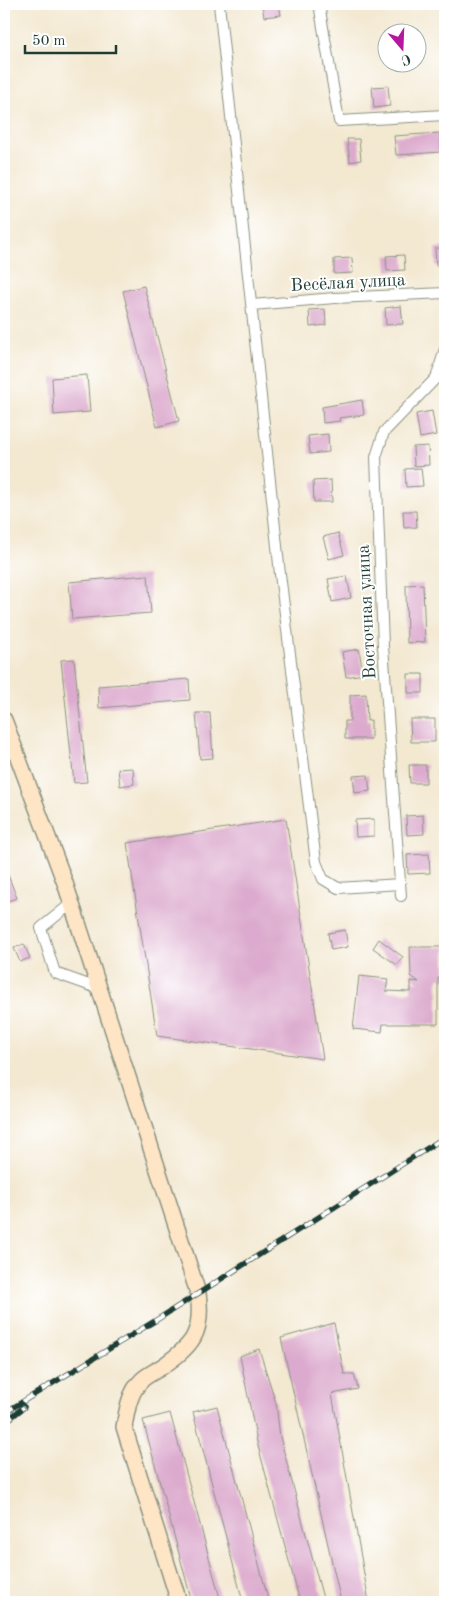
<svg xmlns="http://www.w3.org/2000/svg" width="449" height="1606" viewBox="0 0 449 1606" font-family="'Old Standard TT',serif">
<rect width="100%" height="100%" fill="#fff"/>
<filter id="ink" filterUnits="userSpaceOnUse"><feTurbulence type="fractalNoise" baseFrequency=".02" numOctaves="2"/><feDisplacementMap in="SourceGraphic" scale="10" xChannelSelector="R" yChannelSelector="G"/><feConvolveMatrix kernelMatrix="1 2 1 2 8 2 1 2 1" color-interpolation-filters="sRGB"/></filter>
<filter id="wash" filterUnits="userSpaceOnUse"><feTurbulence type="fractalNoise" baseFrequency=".0096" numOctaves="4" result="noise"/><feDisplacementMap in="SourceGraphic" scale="20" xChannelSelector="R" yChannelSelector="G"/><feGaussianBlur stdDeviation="1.12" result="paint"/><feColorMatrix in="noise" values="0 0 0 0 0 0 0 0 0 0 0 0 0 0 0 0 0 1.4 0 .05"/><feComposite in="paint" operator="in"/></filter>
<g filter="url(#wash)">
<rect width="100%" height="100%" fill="#f3e8d0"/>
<g id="blocks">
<!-- building -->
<path fill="#dcaace" d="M262,4H279L281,15L264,17Z
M388,86L390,106L374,108L372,87Z
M440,133L441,152L396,155L394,136Z
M347,139H359L361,160L350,162Z
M435,248H445V266H436Z
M404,255L405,270L387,271L386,256Z
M352,258L353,273L334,274V259Z
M144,286L179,421L157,427L123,291Z
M401,306L403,324L386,325L385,308Z
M325,309L326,325L310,327L309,310Z
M87,375L90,412L54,415L52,378Z
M362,400L364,415L339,418L340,421L323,423L322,407Z
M432,411L436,435L420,438L416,414Z
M328,434L329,452L310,454L308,436Z
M428,446L429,465L414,466L413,447Z
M421,468L423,486L406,487L405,469Z
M331,480L332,502H314L313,481Z
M403,511H416L417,527L404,528Z
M338,533L344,555L329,559L323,537Z
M148,575L151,613L72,619L69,582Z
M347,576L351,598L332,602L328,579Z
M423,584L425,642L407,643L406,585Z
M359,649L363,674L346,677L342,652Z
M74,659L87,782L74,783L61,660Z
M408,674H423V693H408Z
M189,679L190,700L99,708L98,686Z
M366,694L367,721L371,720V739H345V721H350V695Z
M196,713H210L213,758L200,759Z
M410,719H435V742H411Z
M409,765H426V783H410Z
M133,768L134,784L120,786L118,769Z
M368,775L370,791L355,793L353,776Z
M423,815L424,834L407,835L406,816Z
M286,819L323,1059L157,1036L127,843Z
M374,819V836L356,837L355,820Z
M429,854L430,873L408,874L407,855Z
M4,865L17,898L4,902Z
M345,930L348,947L331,950L328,933Z
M379,939L403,957L397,965L373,948Z
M24,944L30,958L20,962L14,948Z
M410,947H445V978H438V1024H383L382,1032L353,1029L359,976L388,979L386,991L411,992V981L419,982L411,976Z
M334,1323L344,1374H354L358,1389L332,1394L369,1602H341L281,1338Z
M259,1349L276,1403L280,1437L324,1602H300L257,1442L240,1356Z
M217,1406L269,1602H243L193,1412Z
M170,1413L221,1602H192L143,1420Z"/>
</g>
</g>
<g filter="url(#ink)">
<use href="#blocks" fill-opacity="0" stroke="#899282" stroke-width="1"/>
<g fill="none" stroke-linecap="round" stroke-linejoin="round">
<defs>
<path id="street" d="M219,4L280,574L316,862L323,879L338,888L400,884
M319,4L339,121L445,115
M252,305L335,298L445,293
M401,896L383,646L376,457L384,432L436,378L445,349
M72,903L41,928L55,973L100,989"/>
<path id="secondary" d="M4,720L65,883L198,1293C204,1334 192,1346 160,1368C154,1372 145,1376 141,1381C129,1393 127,1411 124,1427L179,1602"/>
</defs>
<!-- street casing -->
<use href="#street" stroke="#899282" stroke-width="12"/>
<!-- secondary casing -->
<use href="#secondary" stroke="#899282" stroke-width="18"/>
<!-- street -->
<use href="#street" stroke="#fff" stroke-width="10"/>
<!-- secondary -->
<use href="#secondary" stroke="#fee5c5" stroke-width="15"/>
<defs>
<path id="rail" d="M4,1413L158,1319L445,1137
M4,1423L24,1407"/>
</defs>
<!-- rail casing -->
<use href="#rail" stroke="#1f3d34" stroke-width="5.5"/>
<!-- rail -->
<use href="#rail" stroke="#fff" stroke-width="4" stroke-dasharray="11" stroke-linecap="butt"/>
</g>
</g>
<g text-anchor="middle" stroke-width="4" stroke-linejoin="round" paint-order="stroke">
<!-- street labels -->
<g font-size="18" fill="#1f3d34" stroke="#fff">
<text transform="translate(348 282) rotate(-3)" y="6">Весёлая улица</text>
<text transform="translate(366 612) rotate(-93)" y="6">Восточная улица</text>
</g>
</g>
<!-- margin -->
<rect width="449" height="1606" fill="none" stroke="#fff" stroke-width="20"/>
<!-- north arrow -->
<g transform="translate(402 48) rotate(161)"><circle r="24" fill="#ffffff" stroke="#a5b1ae"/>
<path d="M0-4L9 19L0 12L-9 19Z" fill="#b5179e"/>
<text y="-8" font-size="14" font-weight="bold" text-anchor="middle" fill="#1f3d34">С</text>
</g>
<!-- scale -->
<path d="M25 45v8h91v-8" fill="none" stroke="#1f3d34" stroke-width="2.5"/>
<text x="32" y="45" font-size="15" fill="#1f3d34" stroke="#ffffff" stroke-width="4" paint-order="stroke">50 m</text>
</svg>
